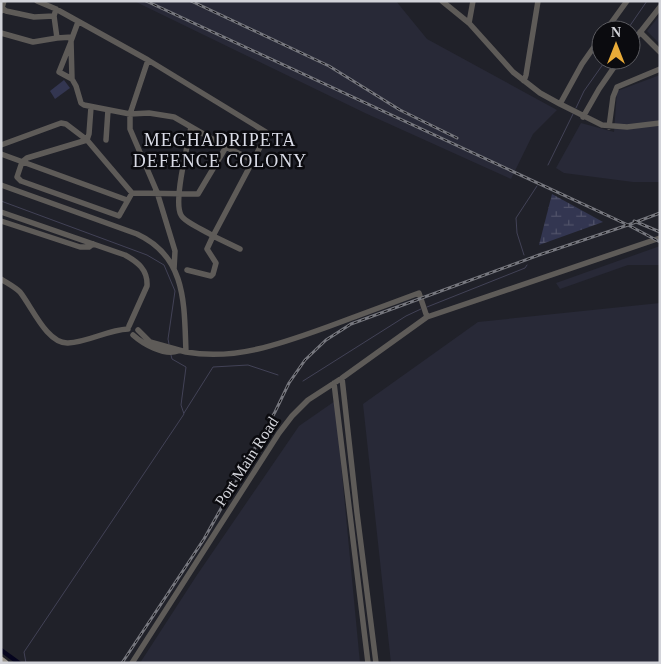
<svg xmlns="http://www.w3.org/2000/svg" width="661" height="664" viewBox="0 0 661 664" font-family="Georgia,serif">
<defs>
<pattern id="wetland-marsh" width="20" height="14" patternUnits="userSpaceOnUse" patternTransform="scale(1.25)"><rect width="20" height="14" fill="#333651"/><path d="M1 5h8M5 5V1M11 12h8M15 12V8" fill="none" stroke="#505269"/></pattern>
</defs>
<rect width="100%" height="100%" fill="#202129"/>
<!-- built -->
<path fill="#282937" d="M134,1H396L427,39L557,110L533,134L511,179L365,113Z
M660,15V44L647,31Z
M660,75V182H633L564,173L556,168L581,123L614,132L617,91Z
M660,246V265H628L560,289L556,283Z
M660,303V663H391L363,404L478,322Z
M335,401L360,663H140L197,575L299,426Z"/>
<!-- wetland -->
<path fill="url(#wetland-marsh)" d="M552,194L603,222L539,245Z"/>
<!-- pitch -->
<path fill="#333651" d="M64,80L70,88L55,99L50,91Z"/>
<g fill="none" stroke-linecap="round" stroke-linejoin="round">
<!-- stream -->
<path stroke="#424256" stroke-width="1" d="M627,30L647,1
M576,108L584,91L606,60
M548,165L573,114
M1,201L147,255L164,265L175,291L168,339L169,344
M524,255L517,233L516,218L537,186
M427,307L525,268L527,265
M303,381L406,316L421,309
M184,413L213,367L248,365L278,375
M26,663L24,652L184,414L181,405L186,367L172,359L171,355"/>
<!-- canal -->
<path stroke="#05041e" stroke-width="4.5" d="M1,650L19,663"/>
<!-- minor -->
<path stroke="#5e5b58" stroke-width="5.5" d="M37,1L56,9L148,60L266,132V136L213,236L240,249
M442,1L469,23L513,72L540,93L560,104L602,125L627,127L660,123
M2,8L6,11L34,17L54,16
M1,11L4,1
M78,22L71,41L72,79L76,86L81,103L84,105L130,114L149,113L174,117L226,147L254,161
M469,23L473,1
M606,30L627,1
M640,32L660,52
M1,33L33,42L57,38L54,16L56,9
M57,38L72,37
M71,42L59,72L72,79
M631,44L660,7
M148,60L130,114V129L157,192L175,251L174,269
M524,81L526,75L538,1
M560,104L582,64L601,37
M583,117L599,89L619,60
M609,127L613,97L617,87L660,69
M106,140L108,110
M1,145L61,123L66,124L87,140L89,134L91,107
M1,154L127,200
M1,185L137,234C187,257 184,305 186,352C236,361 283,343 330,326C359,315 389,304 419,293L427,317L660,238
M132,193L87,140L27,158L22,162L17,177L21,181L119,216L132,193L198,194L226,147
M1,212L125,255C138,262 148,270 147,286L129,326
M1,221L80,247H89L93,244
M187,270L211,276L213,274L216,263L207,249L213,236C206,231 184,222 181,215C173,201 188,145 191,127
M1,279C7,283 15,287 20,292C32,307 47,344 68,343C89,342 107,330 128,329
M138,330L150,342L186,352
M133,335C143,344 164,356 178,351
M342,378L357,513L376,663
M334,383L368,663
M132,663L279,433L292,416L308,400L342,378L427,317"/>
<!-- major -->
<path stroke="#9a958d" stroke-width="7" d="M1,660L5,663"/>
<defs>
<path id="rail" d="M146,1L628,225L660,242
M191,1L329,66L400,110L457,138
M634,221L660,232
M122,663L204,539L275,412L289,383L305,360L326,340L351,324L539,255L628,225L660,213"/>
</defs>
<!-- rail casing -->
<use href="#rail" stroke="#76777e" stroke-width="3"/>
<!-- rail -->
<use href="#rail" stroke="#0b0b0f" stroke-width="1" stroke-dasharray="4" stroke-linecap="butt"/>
</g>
<g text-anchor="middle" stroke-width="5" stroke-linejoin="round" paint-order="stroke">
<!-- street labels -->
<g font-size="16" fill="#d2d3d9" stroke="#0b0b0f">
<text transform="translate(246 461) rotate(-57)" y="6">Port Main Road</text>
</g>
<!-- neighbourhood labels -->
<g font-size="18" letter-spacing="1" fill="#dadce7" stroke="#0b0b0f">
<text x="220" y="146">MEGHADRIPETA<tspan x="220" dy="21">DEFENCE COLONY</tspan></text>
</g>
</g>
<!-- border -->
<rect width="661" height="664" fill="none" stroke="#d2d3d9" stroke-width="5"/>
<!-- north arrow -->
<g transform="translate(616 45)"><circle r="24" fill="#0b0b0f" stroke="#5b5b60"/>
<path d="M0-4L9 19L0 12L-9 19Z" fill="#e9ab38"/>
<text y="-8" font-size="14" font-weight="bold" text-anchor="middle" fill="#d2d3d9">N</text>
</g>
</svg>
